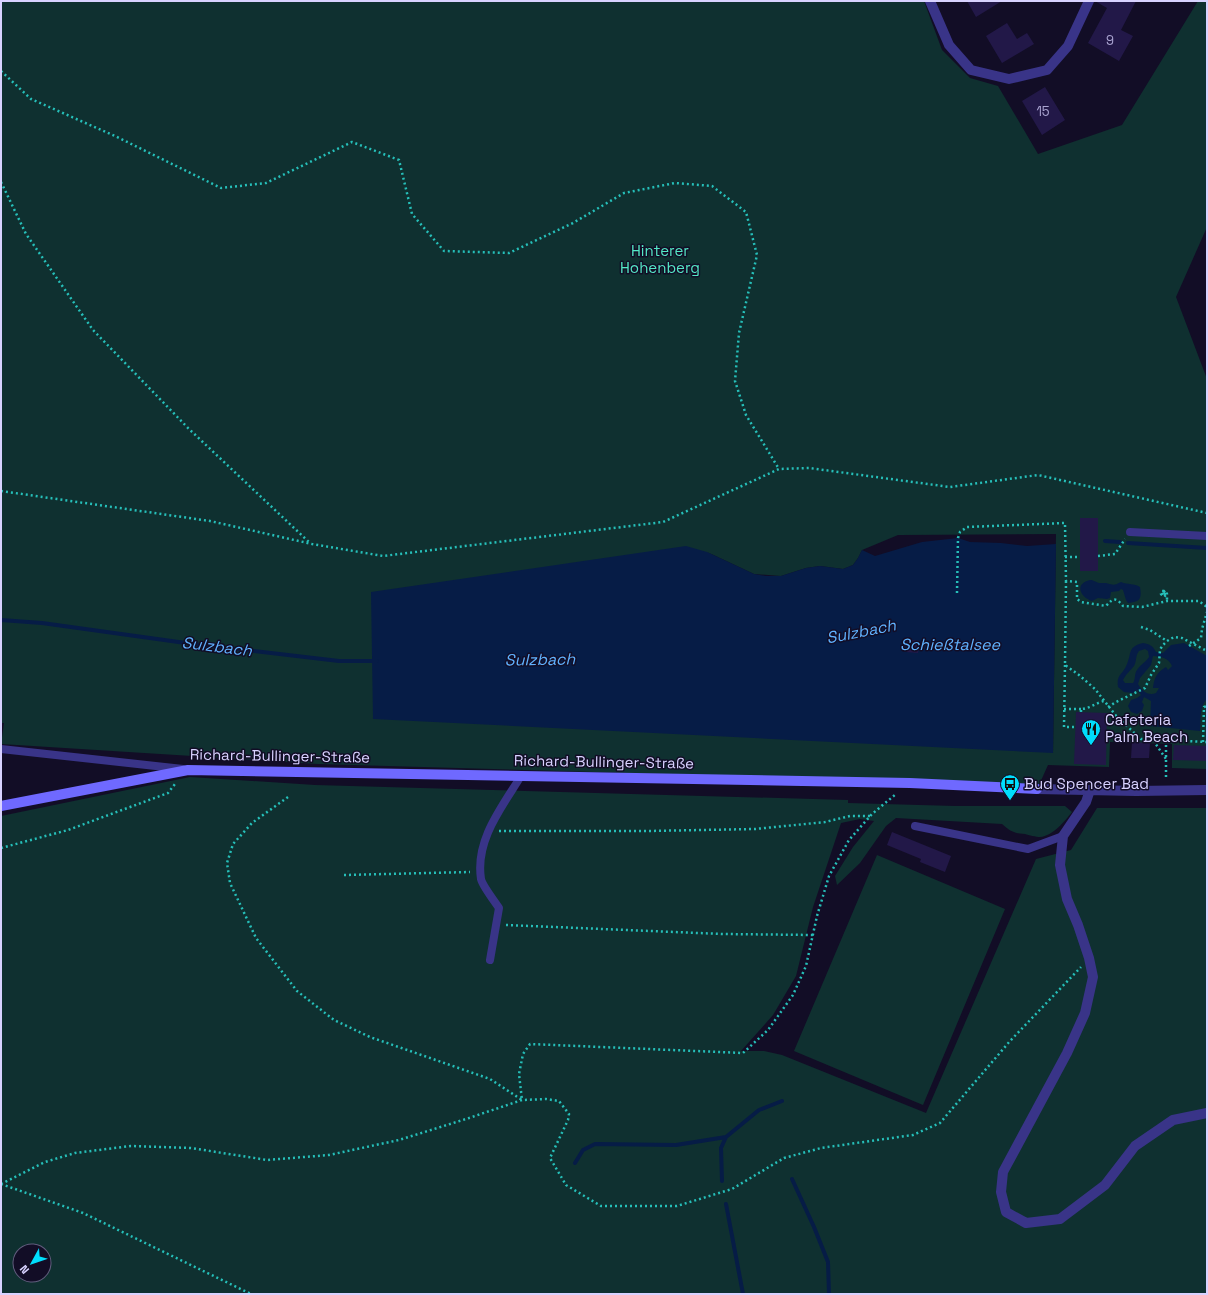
<svg xmlns="http://www.w3.org/2000/svg" width="1208" height="1295" viewBox="0 0 1208 1295" font-family="'Space Grotesk',sans-serif">
<rect width="100%" height="100%" fill="#120d26"/>
<!-- green -->
<path fill="#0f3030" fill-rule="evenodd" d="M1,1H924L942,50L970,78L998,86L1038,154L1122,125L1198,1H1207V227L1176,297L1207,379V769L1172,768V744L1110,742L1109,767L1048,765L1039,785L318,764L1,744L4,723H1ZM1080,518H1098V570L1080,571ZM1056,534L1053,753L707,552L754,574L781,576L806,568L820,566L843,569L853,565L858,558L862,550L898,535Z
M190,777L315,785L848,800V803L955,806H1065L1072,812C1065,821 1053,836 1040,837C1036,837 1029,835 1025,834C1014,833 1011,832 1002,824L896,818L886,826L860,863L837,885L835,876L853,847L874,821L860,819L841,823L813,907L796,976L773,1015L741,1051H764L782,1055L926,1113L1036,859L1071,850L1097,808H1207V1294H1V816ZM20,1251H44V1275H20Z
M877,855L1005,909L923,1105L794,1051Z"/>
<!-- water -->
<path fill="#061c46" fill-rule="evenodd" d="M958,538L970,542L1001,543L1027,546L1056,544L1053,753L373,719L371,592L686,546L707,552L754,574L766,576H781L806,568L820,566L843,569L853,565L858,558L862,550L875,556L922,542Z
M1090,580C1094,580 1095,582 1099,583C1099,583 1105,583 1106,583C1114,585 1113,586 1121,582C1128,585 1134,583 1140,587C1142,599 1140,602 1128,603L1126,600L1123,590L1121,589L1119,591L1111,592L1110,598L1107,599L1098,598L1092,601C1080,597 1074,584 1090,580Z
M1143,643C1150,644 1153,646 1156,652L1163,653L1171,645L1184,643L1207,656V699C1199,706 1201,720 1200,731L1150,726L1151,701L1144,697L1142,702L1144,705L1142,711L1137,714L1131,712L1128,706L1131,700L1137,698L1141,695L1137,690L1133,693L1124,692L1118,687C1116,674 1123,675 1127,664C1132,653 1127,647 1143,643ZM1145,649L1148,651L1149,657C1146,662 1140,665 1137,670C1134,674 1136,679 1133,683H1125L1123,680C1126,674 1130,671 1134,666C1137,661 1135,656 1139,651ZM1153,656C1161,657 1168,657 1172,666L1168,670L1166,667C1157,672 1154,678 1153,688H1159L1156,693C1148,696 1142,691 1138,684L1140,678L1151,665Z"/>
<g fill="none" stroke-linecap="round" stroke-linejoin="round">
<!-- stream -->
<path stroke="#061c46" stroke-width="4" d="M1105,541L1120,542
M1128,543L1207,548
M1,620L42,623L193,644L339,661H377
M575,1163L583,1150L595,1144L676,1145L726,1137
M792,1179L814,1227L828,1262L829,1294
M722,1181L721,1148L726,1137L759,1110L782,1101
M726,1204L743,1294"/>
</g>
<!-- building -->
<path fill="#221848" d="M967,1H1002L976,17Z
M1095,1H1136L1121,30L1133,36L1119,61L1088,43L1107,8Z
M1007,23L1017,39L1027,33L1034,44L1002,63L986,36Z
M1045,87L1065,120L1042,135L1022,101Z
M1080,518H1098V571H1080Z
M907,639L920,641L918,653L906,652Z
M1076,712L1107,713L1106,765L1074,764Z
M1132,742L1150,743L1149,758H1131Z
M1174,745L1207,746V761L1173,760Z
M892,832L951,856L945,872L920,862L921,859L887,845Z"/>
<g fill="none" stroke-linecap="round" stroke-linejoin="round">
<!-- path -->
<path stroke="#26bfb9" stroke-width="2.5" stroke-dasharray="2 3" stroke-linecap="butt" d="M1,71L31,99L115,136L221,188L266,183L352,142L399,160L412,214L444,251L509,253L573,223L624,193L675,183L712,186L746,212L757,255L739,333L735,381L746,415L779,469
M1,182L26,234L93,330L189,429L310,543
M1,491L210,521L312,544L383,556L663,522L779,469L809,468L950,487L1038,475L1207,513
M1098,556L1115,554L1125,539
M1065,557H1080
M1066,581L1065,665L1079,675L1095,689L1117,717L1141,739L1207,742
M957,593L958,538L960,532L967,527L1065,523L1066,581L1077,582V599L1081,602L1106,606C1113,598 1116,597 1123,606L1142,607L1167,601H1199L1207,607
M1164,594H1165L1163,596L1162,592L1164,591L1166,595L1164,597L1161,594L1162,591H1165L1167,594V601
M1141,627L1150,630L1167,641
M1189,646L1201,638L1202,629L1207,612
M1065,665L1064,727H1076
M1108,707L1116,702L1145,688L1151,675L1159,663L1160,650L1162,646L1167,641L1174,637L1182,638L1207,651
M1064,709H1081
M1081,712V709C1088,709 1096,703 1104,701
M1155,740V743L1166,759
M1166,740V780
M1203,742L1204,707L1207,706
M288,797L252,823L233,844L227,863L230,883L256,938L297,991L334,1020L370,1037L490,1079L522,1100L519,1074L523,1054L530,1044L743,1053L768,1030L793,995L806,966L817,916L829,876L849,840L872,814L896,794
M499,831H649L755,829L825,822L850,816H870
M1,848L68,830L168,793L175,784
M344,875L470,872
M506,925L722,934L813,935
M1,1184L45,1162L75,1153L131,1146L191,1148L267,1160L329,1155L399,1140L469,1118L522,1100L546,1099L559,1101L569,1114L568,1120L550,1158L566,1185L601,1206H677L732,1189L784,1158L821,1148L913,1135L940,1123L1010,1041L1081,967
M1,1184L83,1213L251,1294"/>
<!-- lane -->
<path stroke="#393488" stroke-width="8" d="M1130,532L1207,536
M1,749L183,769
M915,826L1028,849L1063,836
M490,960L499,908C495,902 482,885 481,879C475,840 502,807 521,776"/>
<!-- street -->
<path stroke="#393488" stroke-width="10" d="M930,1L949,45L971,70L1009,79L1047,70L1068,46L1089,1
M1037,789L1136,791L1207,790
M1090,790L1086,802L1063,836L1060,865L1067,899L1078,925L1089,958L1093,977L1085,1013L1067,1053L1003,1172L1001,1192L1006,1212L1026,1223L1060,1219L1105,1185L1135,1146L1173,1120L1207,1113"/>
<!-- secondary -->
<path stroke="#6f69ff" stroke-width="10" d="M1,806L188,770L910,783L1037,789"/>
</g>
<!-- icons -->
<defs>
<symbol id="restaurant-pin" viewBox="-11 -11 22 30"><path d="M0 17L-7.5 6A9.5 9.5 0 1 1 7.5 6Z" fill="#00defd" stroke="#120d26"/><path d="M-5-6h1v4h1v-4h1v4h1v-4h1v5L-1.5 .5V6h-2V.5L-5-1ZM5-6V6H3V1.5H1.5Q1.5-4 5-6Z" fill="#111"/></symbol>
<symbol id="bus-pin" viewBox="-11 -11 22 30"><path d="M0 17L-7.5 6A9.5 9.5 0 1 1 7.5 6Z" fill="#00defd" stroke="#120d26"/><path d="M-5-6H5V4H4V6H2V4H-2V6H-4V4H-5ZM-3.5-4V0h7V-4ZM-3.5 1.2v1.5H-2V1.2ZM2 1.2v1.5H3.5V1.2Z" fill="#111"/></symbol>
</defs>
<g fill-rule="evenodd">
<use href="#restaurant-pin" x="1080" y="718" width="22" height="30"/>
<use href="#bus-pin" x="999" y="773" width="22" height="30"/>
</g>
<g text-anchor="middle" stroke-width="3" stroke-linejoin="round" paint-order="stroke">
<!-- number labels -->
<g font-size="13" fill="#aaa4d1">
<text x="1110" y="45">9</text>
<text x="1043" y="116">15</text>
</g>
<!-- park labels -->
<g font-size="15" fill="#54e8c6" stroke="#120d26">
<text x="660" y="256">Hinterer<tspan x="660" dy="17">Hohenberg</tspan></text>
</g>
<!-- poi labels -->
<g font-size="15" fill="#d8d2ff" stroke="#120d26" text-anchor="start">
<text x="1105" y="725">Cafeteria<tspan x="1105" dy="17">Palm Beach</tspan></text>
<text x="1024" y="789">Bud Spencer Bad</text>
</g>
<!-- street labels -->
<g font-size="15" fill="#d8d2ff" stroke="#120d26">
<text transform="translate(280 756) rotate(1)" y="5">Richard-Bullinger-Straße</text>
<text transform="translate(604 762) rotate(1)" y="5">Richard-Bullinger-Straße</text>
</g>
<!-- water labels -->
<g font-size="16" font-style="italic" fill="#60b2ff" stroke="#120d26">
<text transform="translate(861 631) rotate(-11)" y="6">Sulzbach</text>
<text x="950" y="650">Schießtalsee</text>
<text transform="translate(217 646) rotate(7)" y="6">Sulzbach</text>
<text transform="translate(540 659) rotate(-1)" y="6">Sulzbach</text>
</g>
</g>
<!-- border -->
<rect width="1208" height="1295" fill="none" stroke="#d8d2ff" stroke-width="4"/>
<!-- north arrow -->
<g transform="translate(32 1263) rotate(230)"><circle r="19" fill="#120d26" stroke="#615c7d"/>
<path d="M0-3L7 15L0 10L-7 15Z" fill="#00defd"/>
<text y="-6" font-size="11" font-weight="bold" text-anchor="middle" fill="#d8d2ff">N</text>
</g>
</svg>
